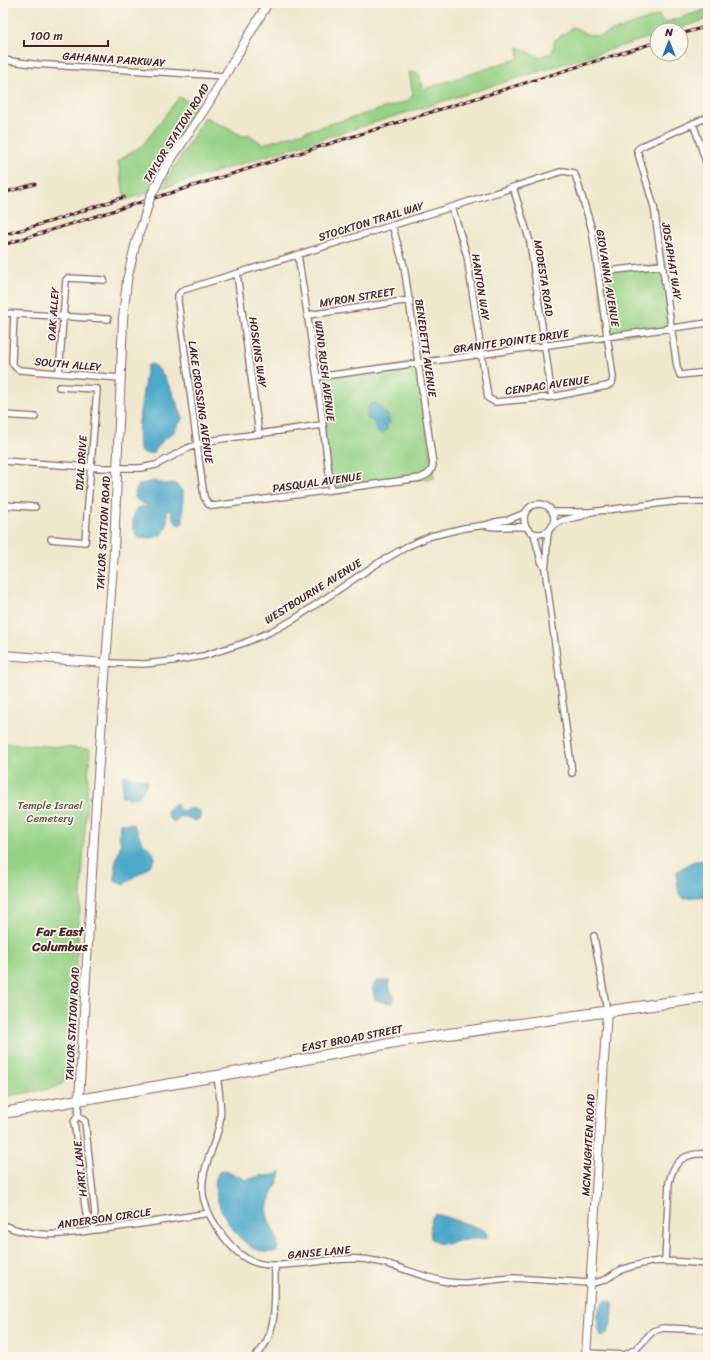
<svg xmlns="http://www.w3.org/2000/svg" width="711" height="1360" viewBox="0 0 711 1360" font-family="Sriracha,sans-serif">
<rect width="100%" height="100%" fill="#fbf7ec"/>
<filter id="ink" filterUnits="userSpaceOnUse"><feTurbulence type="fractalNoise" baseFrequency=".025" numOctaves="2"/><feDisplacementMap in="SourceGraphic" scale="8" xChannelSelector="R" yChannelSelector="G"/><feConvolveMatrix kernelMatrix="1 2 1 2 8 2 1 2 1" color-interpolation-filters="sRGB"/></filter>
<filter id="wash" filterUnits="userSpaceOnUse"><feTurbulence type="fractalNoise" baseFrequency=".012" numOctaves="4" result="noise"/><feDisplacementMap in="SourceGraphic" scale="16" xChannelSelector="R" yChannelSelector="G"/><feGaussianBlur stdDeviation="0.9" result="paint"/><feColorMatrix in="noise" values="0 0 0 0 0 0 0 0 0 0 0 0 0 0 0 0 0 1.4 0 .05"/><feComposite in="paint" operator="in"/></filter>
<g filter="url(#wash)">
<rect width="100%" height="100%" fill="#f0e8cd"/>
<!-- green -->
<path fill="#96d286" stroke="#707858" d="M708,9V19L673,30H657V35L163,188L170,174L205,117L243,136L248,134L263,144L408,101L413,95L409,72L418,73L424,89L519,58L518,47L539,57L552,53L555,40L574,27L586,34L599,36L659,15L663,23Z
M179,97L200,106L161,171L150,192L125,200L118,161L143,145Z
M662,265L672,328L607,338L598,272Z
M418,364L434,478L331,489L317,377Z
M3,743L90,749L70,1070L63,1083L54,1088L3,1097Z"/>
<!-- water -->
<path fill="#4ba9ca" stroke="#4a647a" d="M151,364C165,368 177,405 183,418L172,434L164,439L153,453L147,454L141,452C133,440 145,382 147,366Z
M372,403L378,404L385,413L389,416L387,419L390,421V423L386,424L387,430L384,433H379L377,431L375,423L366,417L368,411V406Z
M153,481L164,484L175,483L183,492V523L178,525L173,518L172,512L169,510L167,512C168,536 162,539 139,538C131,529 132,520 136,509L141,507H148L147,505L141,503L135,498V492L139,485Z
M123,775C127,775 129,777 133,778C138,780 142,778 147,780L148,782C144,787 142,793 138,797L129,798L122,797Z
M177,804L179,810L184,811L191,808L200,811V818L195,821C189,818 183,814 177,819L176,822H173L168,817L167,811L172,805Z
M120,823L132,824C138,829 138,837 143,843C146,846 150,848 152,851C160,861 145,870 138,875H136C130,881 124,887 115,881V865L121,842L119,837Z
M708,860V896L683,898C676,890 677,881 677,871L694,861Z
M377,981H389L390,990L394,997L393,1003L381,1002L375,999C373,993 371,985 377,981Z
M225,1170L246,1180L260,1176L275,1175L280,1171L281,1172C279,1185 267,1198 267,1211C267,1225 281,1236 277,1251C243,1263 201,1192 220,1171Z
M435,1214L444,1216L479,1228L484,1230L487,1234V1238L454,1241L447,1244L437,1243L431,1239C430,1231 428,1220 435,1214Z
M607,1300L613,1302C614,1310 611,1327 607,1334L601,1336C597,1324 594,1307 607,1300Z"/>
</g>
<g filter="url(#ink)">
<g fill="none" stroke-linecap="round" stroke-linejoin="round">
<defs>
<path id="street" d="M3,60L33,64L225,76
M708,117L642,146L637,150L654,207L677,367L680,375L708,372
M693,123L708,168
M513,187L530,242L552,397
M392,225L404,266L433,464C432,473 427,475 420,478L221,505L213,506L208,504L204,497L178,301V295L183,290L452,207L563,171L574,173L576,177L592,230L613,377L612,383L607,386L552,397L495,402L488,398L467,256L452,207
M298,255L317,377L331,489
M598,272L662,265
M237,274L259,434
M3,313L108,319
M14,314L12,361C13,366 15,368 20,370L120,378
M308,315L410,300
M59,373L66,280L68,278L104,280
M317,377L708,323
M3,415L35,417
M3,461L104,468H141L156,465L188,448L207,441L322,425
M524 519a15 15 0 1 1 30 0a15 15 0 1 1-30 0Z
M3,505L35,507
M552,512H590L582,516L564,520L552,526
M590,512L671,502H708
M488,526C500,528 513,526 526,527
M534,534L541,561L545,568C548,556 545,543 549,530
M51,539L85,542L97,389L59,387
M545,568L572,773
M106,663L144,664L172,661L203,656L244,643L270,632L293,620L375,565L408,546L431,536L464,528L486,525L495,522L508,520L525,513
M594,936L607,1011
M217,1076C219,1091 222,1106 220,1121C216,1148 197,1172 204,1200C210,1222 233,1255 254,1262C271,1268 289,1264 306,1263C324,1261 342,1258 360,1259C391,1261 418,1277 448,1282C470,1286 492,1278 514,1278L590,1283C610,1282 610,1273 624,1269C635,1265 649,1262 661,1261C676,1261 693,1263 708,1264
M79,1100L78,1115L74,1122L86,1214L93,1224
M78,1115L85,1121L95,1214L92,1226
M3,1225C40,1240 65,1234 102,1229C138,1225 173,1219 209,1213
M665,1261L669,1182C674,1160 686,1152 708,1154
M586,1353L625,1355L636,1349L653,1331L663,1328L708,1330
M255,1357C280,1333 274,1297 275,1265"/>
<path id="secondary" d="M164,170L208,104L268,3
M3,655L106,663
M79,1100L96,803L114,551L123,319L127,280L136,242L143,222
M586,1357L607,1011"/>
<path id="highway" d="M3,1113L217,1076L400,1041L708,997"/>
</defs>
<!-- street casing -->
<use href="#street" stroke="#846564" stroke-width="8"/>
<!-- secondary casing -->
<use href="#secondary" stroke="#846564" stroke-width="10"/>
<!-- highway casing -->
<use href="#highway" stroke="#846564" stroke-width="12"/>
<!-- street -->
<use href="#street" stroke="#fff" stroke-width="5.5"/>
<!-- secondary -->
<use href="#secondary" stroke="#fff" stroke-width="8"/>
<!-- highway -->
<use href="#highway" stroke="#fff" stroke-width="10"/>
<defs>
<path id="rail" d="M681,34L708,26
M3,193L35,184
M3,235L52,221L124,197
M3,245L657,42"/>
</defs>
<!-- rail casing -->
<use href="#rail" stroke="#4a1f2b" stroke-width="3"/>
<!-- rail -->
<use href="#rail" stroke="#fbf7ec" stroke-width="1.5" stroke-dasharray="4.5" stroke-linecap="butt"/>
<defs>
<path id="secondary-bridge" d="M143,222L150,198L164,170"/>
</defs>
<!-- secondary-bridge casing -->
<use href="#secondary-bridge" stroke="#846564" stroke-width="10" stroke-linecap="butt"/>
<!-- secondary-bridge -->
<use href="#secondary-bridge" stroke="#fff" stroke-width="8"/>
</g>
</g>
<g text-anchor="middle" stroke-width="3.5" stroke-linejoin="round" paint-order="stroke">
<!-- street labels -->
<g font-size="11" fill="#4a1f2b" stroke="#fbf7ec">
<text transform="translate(114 59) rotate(4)" y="4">GAHANNA PARKWAY</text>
<text transform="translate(176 133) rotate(-58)" y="4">TAYLOR STATION ROAD</text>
<text transform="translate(371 221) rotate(-17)" y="4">STOCKTON TRAIL WAY</text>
<text transform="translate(672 261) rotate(81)" y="4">JOSAPHAT WAY</text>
<text transform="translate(544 278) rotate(81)" y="4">MODESTA ROAD</text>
<text transform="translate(608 278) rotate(81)" y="4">GIOVANNA AVENUE</text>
<text transform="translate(481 287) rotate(81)" y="4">HANTON WAY</text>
<text transform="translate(357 297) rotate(-9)" y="4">MYRON STREET</text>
<text transform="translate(53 314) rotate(-86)" y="4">OAK ALLEY</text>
<text transform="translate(511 341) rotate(-8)" y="4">GRANITE POINTE DRIVE</text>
<text transform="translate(426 348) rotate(82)" y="4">BENEDETTI AVENUE</text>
<text transform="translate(258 352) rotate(82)" y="4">HOSKINS WAY</text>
<text transform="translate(68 364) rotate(5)" y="4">SOUTH ALLEY</text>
<text transform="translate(325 371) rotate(83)" y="4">WIND RUSH AVENUE</text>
<text transform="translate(547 385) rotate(-8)" y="4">CENPAC AVENUE</text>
<text transform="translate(201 402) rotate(82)" y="4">LAKE CROSSING AVENUE</text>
<text transform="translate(81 463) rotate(-86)" y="4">DIAL DRIVE</text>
<text transform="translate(317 482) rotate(-8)" y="4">PASQUAL AVENUE</text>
<text transform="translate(103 533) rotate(-87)" y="4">TAYLOR STATION ROAD</text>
<text transform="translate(313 591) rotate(-32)" y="4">WESTBOURNE AVENUE</text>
<text transform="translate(72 1024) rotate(-87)" y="4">TAYLOR STATION ROAD</text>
<text transform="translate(352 1038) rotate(-11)" y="4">EAST BROAD STREET</text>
<text transform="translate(588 1145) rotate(-87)" y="4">MCNAUGHTEN ROAD</text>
<text transform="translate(80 1169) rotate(-96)" y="4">HART LANE</text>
<text transform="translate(104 1218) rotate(-8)" y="4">ANDERSON CIRCLE</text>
<text transform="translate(319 1252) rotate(-5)" y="4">GANSE LANE</text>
</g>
<!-- park labels -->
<g font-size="11" fill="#615546" stroke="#fbf7ec">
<text x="50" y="809">Temple Israel<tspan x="50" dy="13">Cemetery</tspan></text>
</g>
<!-- quarter labels -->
<g font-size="13" font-weight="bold" fill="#4a1f2b" stroke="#fbf7ec">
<text x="60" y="936">Far East<tspan x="60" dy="15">Columbus</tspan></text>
</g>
</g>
<!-- margin -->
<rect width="711" height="1360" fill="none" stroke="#fbf7ec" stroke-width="16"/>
<!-- north arrow -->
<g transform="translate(669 42)"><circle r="19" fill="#fbf7ec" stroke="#b4a19f"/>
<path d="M0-3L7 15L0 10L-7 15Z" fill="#1f6fb2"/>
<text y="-6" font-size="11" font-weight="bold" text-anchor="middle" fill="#4a1f2b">N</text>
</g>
<!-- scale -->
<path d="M24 40v6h84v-6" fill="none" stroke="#4a1f2b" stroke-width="2"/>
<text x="30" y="40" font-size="12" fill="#4a1f2b" stroke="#fbf7ec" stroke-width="3" paint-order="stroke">100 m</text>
</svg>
